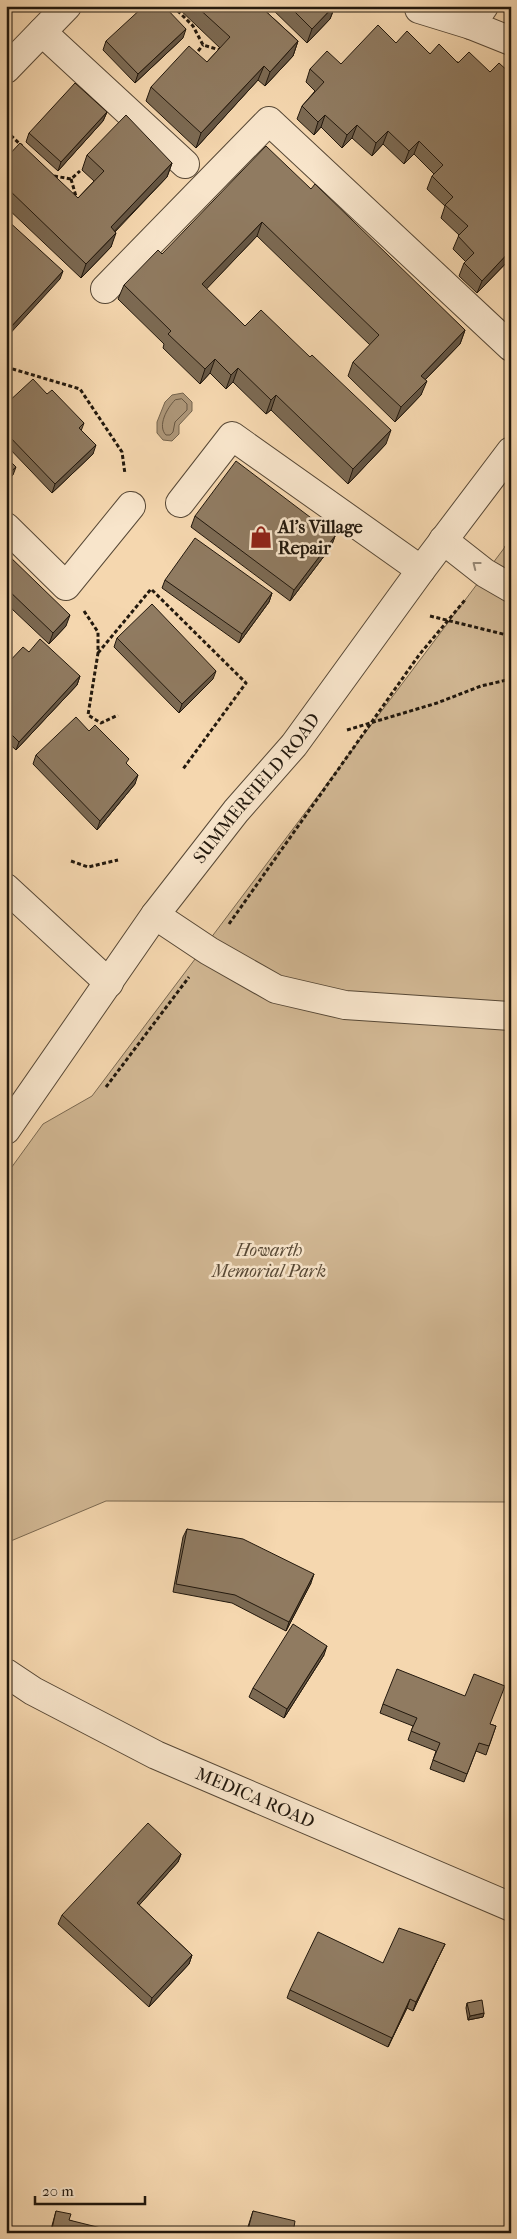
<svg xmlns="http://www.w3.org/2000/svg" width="517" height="2239" viewBox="0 0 517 2239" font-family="'IM FELL French Canon',serif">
<rect width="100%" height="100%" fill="#f5d7af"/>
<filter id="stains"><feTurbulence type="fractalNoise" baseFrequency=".004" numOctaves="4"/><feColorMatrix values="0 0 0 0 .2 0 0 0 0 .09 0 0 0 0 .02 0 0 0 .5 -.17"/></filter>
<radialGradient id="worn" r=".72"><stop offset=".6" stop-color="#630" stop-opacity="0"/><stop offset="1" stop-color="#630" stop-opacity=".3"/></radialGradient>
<!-- green -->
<path fill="#d1b793" stroke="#7a6850" d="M511,539V1502L106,1501L6,1543V1175L43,1124L92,1096Z"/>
<!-- water -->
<path fill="#ad9678" stroke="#75644d" d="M183,393L192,402V411L179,425V434L172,441L163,440L157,433V422L165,402L172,395Z"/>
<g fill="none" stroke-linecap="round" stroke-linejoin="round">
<!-- shore -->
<path stroke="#685742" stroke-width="1" d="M182,399L187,404V410L175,422L173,432L170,435H166C157,426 167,408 175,400Z"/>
<defs>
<g id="minor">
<path d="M419,9L471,25L511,41"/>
<path d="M471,25L484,6"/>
<path d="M42,32L185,164"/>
<path d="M6,69L67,6"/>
<path d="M105,289L269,121L511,347"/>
<path d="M180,503L232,436L421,570"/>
<path d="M6,527L66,586L131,506"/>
<path d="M443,540L485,573L511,588"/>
<path d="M6,888L109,983"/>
<path d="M155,915L209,951L276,989L345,1005L511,1016"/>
<path id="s1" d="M6,1130L155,915L236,811L294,745L421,570L511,451"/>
<path id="s2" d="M6,1673L33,1691L156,1755L511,1907"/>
</g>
</defs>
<!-- minor casing -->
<use href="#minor" stroke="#574836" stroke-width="30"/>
<!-- path -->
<path stroke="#22180d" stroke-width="3" stroke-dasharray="4 2.5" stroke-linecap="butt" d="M173,6L193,26L203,45L220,50
M194,56L203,45
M6,131L22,146
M54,176L71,179L80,171
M71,179L77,200
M6,367L80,389L122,452L125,474
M505,548L511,541
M84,611L98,632V653L88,715L101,723L118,715
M430,616L511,636
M98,653L151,589L246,683L183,769
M347,730L437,703L481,686L511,679
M71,861L88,867L118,860
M229,924L419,655L465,600
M106,1087L189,977"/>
<!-- minor -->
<use href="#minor" stroke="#f8e5cb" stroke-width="28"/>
</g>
<!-- wall -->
<path fill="#7c6a53" stroke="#22180d" d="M176,6H260L298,41L293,56L265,86L258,80L196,148L146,101L151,87L207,62L220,48Z
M269,6H335L330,19L307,43Z
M183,38L135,83L103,50L106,41Z
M396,43L490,72L511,74V258L477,293L459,276L464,263L466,262L453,249L459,235L441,218L445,206L427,189L432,176L434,174L414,154L404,164L383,144L372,156L352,138L342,148L321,127L314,135L297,119L302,106L315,91L306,82L310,69L341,64Z
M107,112L103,121L58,171L26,142L29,133Z
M87,155L172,163L167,177L115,232L111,247L81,278L6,207V158L78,198L94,181L82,170Z
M311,189L465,330L460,344L425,380L421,395L395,422L348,376L353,362L370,345L257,236L206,289L245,326L386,444L348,484L271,410L266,414L233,382L226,389L210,373L200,384L163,348L164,344L118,299L124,285L162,254Z
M47,394L84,423L81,431L93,454L52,493L6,445V404Z
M195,516L335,536L331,547L290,601L191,527Z
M6,553L66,626L49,644L12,609L9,617L6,620Z
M165,580L272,593L269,602L239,643L162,588Z
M117,638L213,679L179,713L114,647Z
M29,652L80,676L77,685L16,750L6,741V665Z
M89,731L127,764L135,784L97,830L33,764L36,755Z
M187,1529L311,1583L286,1631L232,1603L173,1592L183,1537Z
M324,1655L284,1718L249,1697L253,1688Z
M383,1704L490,1724L496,1726L486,1755L476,1751L464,1782L430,1769L436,1751L408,1740L413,1726L380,1713Z
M181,1854L178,1862L139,1905L192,1955L189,1964L149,2007L58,1924L62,1915Z
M445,1944L441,1952L413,2011L407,2008L388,2047L287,1998L290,1990L383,1963Z
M467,2003L484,2013L483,2017L468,2020L466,2008Z
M56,2211L69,2220L105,2233H50Z
M253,2211L293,2233H246Z"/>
<!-- shaded-wall -->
<path fill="#655644" stroke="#22180d" d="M334,6H335L330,19L307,43L312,29Z
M186,29L183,38L135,83L138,74Z
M298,41L293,56L265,86L270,72Z
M264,66L258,80L196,148L201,133Z
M107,112L103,121L58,171L61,162Z
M325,115L321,127L314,135L318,122Z
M357,125L352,138L342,148L347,135Z
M388,131L383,144L372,156L376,143Z
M419,141L414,154L404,164L409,151Z
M172,163L167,177L105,241L111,227Z
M262,222L257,236L197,299L202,284Z
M116,233L111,247L81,278L86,264Z
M511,250V258L477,293L482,281Z
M63,271L60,279L6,338L8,330Z
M465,330L460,344L415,390L421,376Z
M215,359L210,373L200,384L205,369Z
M238,368L233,382L226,389L231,375Z
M427,381L421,395L395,422L401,407Z
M276,395L271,410L266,414L271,400Z
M391,430L386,444L348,484L353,469Z
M96,445L93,454L52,493L55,484Z
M16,467L13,475L6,482V476Z
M335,536L331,547L290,601L294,590Z
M272,593L269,602L239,643L242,634Z
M12,608L9,617L6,620V614Z
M70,615L66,626L49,644L53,633Z
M216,671L213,679L179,713L182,704Z
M80,676L77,685L16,750L19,742Z
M138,775L135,784L97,830L100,821Z
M314,1574L311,1583L286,1631L289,1622Z
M327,1646L324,1655L284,1718L287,1709Z
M181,1854L178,1862L133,1912L137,1903Z
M445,1944L441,1952L413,2011L416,2002Z
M192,1955L189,1964L149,2007L152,1998Z
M410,1999L407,2008L388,2047L392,2038Z
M484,2013L483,2017L468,2020L470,2016Z"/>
<!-- building -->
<path fill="#907b61" stroke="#22180d" d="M144,6H164L186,29L138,74L106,41Z
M196,6H260L298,41L270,72L264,66L201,133L151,87L189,46L207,62L230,37Z
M289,6H334L312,29Z
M378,25L396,43L407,31L430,54L439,44L458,63L469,52L490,72L499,63L511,74V88L508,91L511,94V250L482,281L464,263L474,253L458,236L468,226L445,205L453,197L432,176L443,165L419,141L409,151L388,131L376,143L357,125L347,135L325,115L318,122L302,106L324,82L310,69L327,51L341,64Z
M75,83L107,112L61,162L29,133Z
M126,115L172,163L111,227L116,233L86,264L6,187V158L20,143L78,198L104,171L87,155Z
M266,146L311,189L315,184L465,330L421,376L427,381L401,407L353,362L379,335L262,222L202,284L245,326L261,310L310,357L312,355L391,430L353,469L276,395L271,400L238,368L231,375L215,359L205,369L168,334L171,331L124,285L158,250L162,254Z
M6,219L63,271L8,330L6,328Z
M33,379L47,394L52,390L84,423L79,428L96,445L55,484L6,433V404Z
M6,457L16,467L6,476Z
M236,461L335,536L294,590L195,516Z
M195,538L272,593L242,634L165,580Z
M6,553L70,615L53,633L6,588Z
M6,603L12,608L6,614Z
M152,604L216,671L182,704L117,638Z
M40,639L80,676L19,742L6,729V665L23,647L29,652Z
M76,717L89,731L95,725L129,759L126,763L138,775L100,821L36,755Z
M187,1529L243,1539L314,1574L289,1622L235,1595L176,1584Z
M293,1624L327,1646L287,1709L253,1688Z
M397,1669L465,1696L474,1674L505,1686L490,1724L496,1726L489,1746L479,1743L467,1774L433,1760L440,1743L411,1731L417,1718L383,1704Z
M148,1823L181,1854L137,1903L192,1955L152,1998L62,1915Z
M399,1928L445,1944L416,2002L410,1999L392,2038L290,1990L318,1932L383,1963Z
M482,2000L484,2013L470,2016L467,2003Z
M56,2211L71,2214L69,2220L105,2229V2233H51Z
M253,2211L295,2221L293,2233H247Z"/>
<!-- one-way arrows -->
<defs><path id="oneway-chevron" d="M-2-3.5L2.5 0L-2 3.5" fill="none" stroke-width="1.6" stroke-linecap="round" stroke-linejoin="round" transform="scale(1.25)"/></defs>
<use stroke="#988976" href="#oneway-chevron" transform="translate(476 565) rotate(-142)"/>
<!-- icons -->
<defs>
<symbol id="shop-bare" viewBox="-9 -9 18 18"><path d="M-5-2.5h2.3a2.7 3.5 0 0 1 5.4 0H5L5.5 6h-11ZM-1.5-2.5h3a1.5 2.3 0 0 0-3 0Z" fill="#8f2418" stroke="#f8e5cb" stroke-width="2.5" paint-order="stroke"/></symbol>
</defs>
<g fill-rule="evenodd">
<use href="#shop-bare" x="245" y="521" width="32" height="32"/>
</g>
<g text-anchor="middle" stroke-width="5" stroke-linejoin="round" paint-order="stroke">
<!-- poi labels -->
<g font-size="18" font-weight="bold" fill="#22180d" stroke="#f8e5cb" text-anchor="start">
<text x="278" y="533">Al's Village<tspan x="278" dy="21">Repair</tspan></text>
</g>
<!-- street labels -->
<g font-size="18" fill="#22180d" stroke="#f8e5cb">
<text dy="6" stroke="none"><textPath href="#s1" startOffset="424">SUMMERFIELD ROAD</textPath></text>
<text dy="6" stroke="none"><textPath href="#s2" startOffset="279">MEDICA ROAD</textPath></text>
</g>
<!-- park labels -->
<g font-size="18" font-style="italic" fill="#574835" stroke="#f8e5cb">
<text x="269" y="1256">Howarth<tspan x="269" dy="21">Memorial Park</tspan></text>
</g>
</g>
<!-- margin -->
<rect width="517" height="2239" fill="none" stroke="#f5d7af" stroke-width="25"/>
<rect x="8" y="8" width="502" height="2224" fill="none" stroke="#22180d" stroke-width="2.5"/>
<rect x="12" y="12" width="492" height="2214" fill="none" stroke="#22180d"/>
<!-- scale -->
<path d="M35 2196v8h110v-8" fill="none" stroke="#22180d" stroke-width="2.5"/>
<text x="42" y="2196" font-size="15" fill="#22180d" stroke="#f8e5cb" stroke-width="4" paint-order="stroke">20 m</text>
<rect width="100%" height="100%" filter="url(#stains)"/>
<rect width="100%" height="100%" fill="url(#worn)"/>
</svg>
